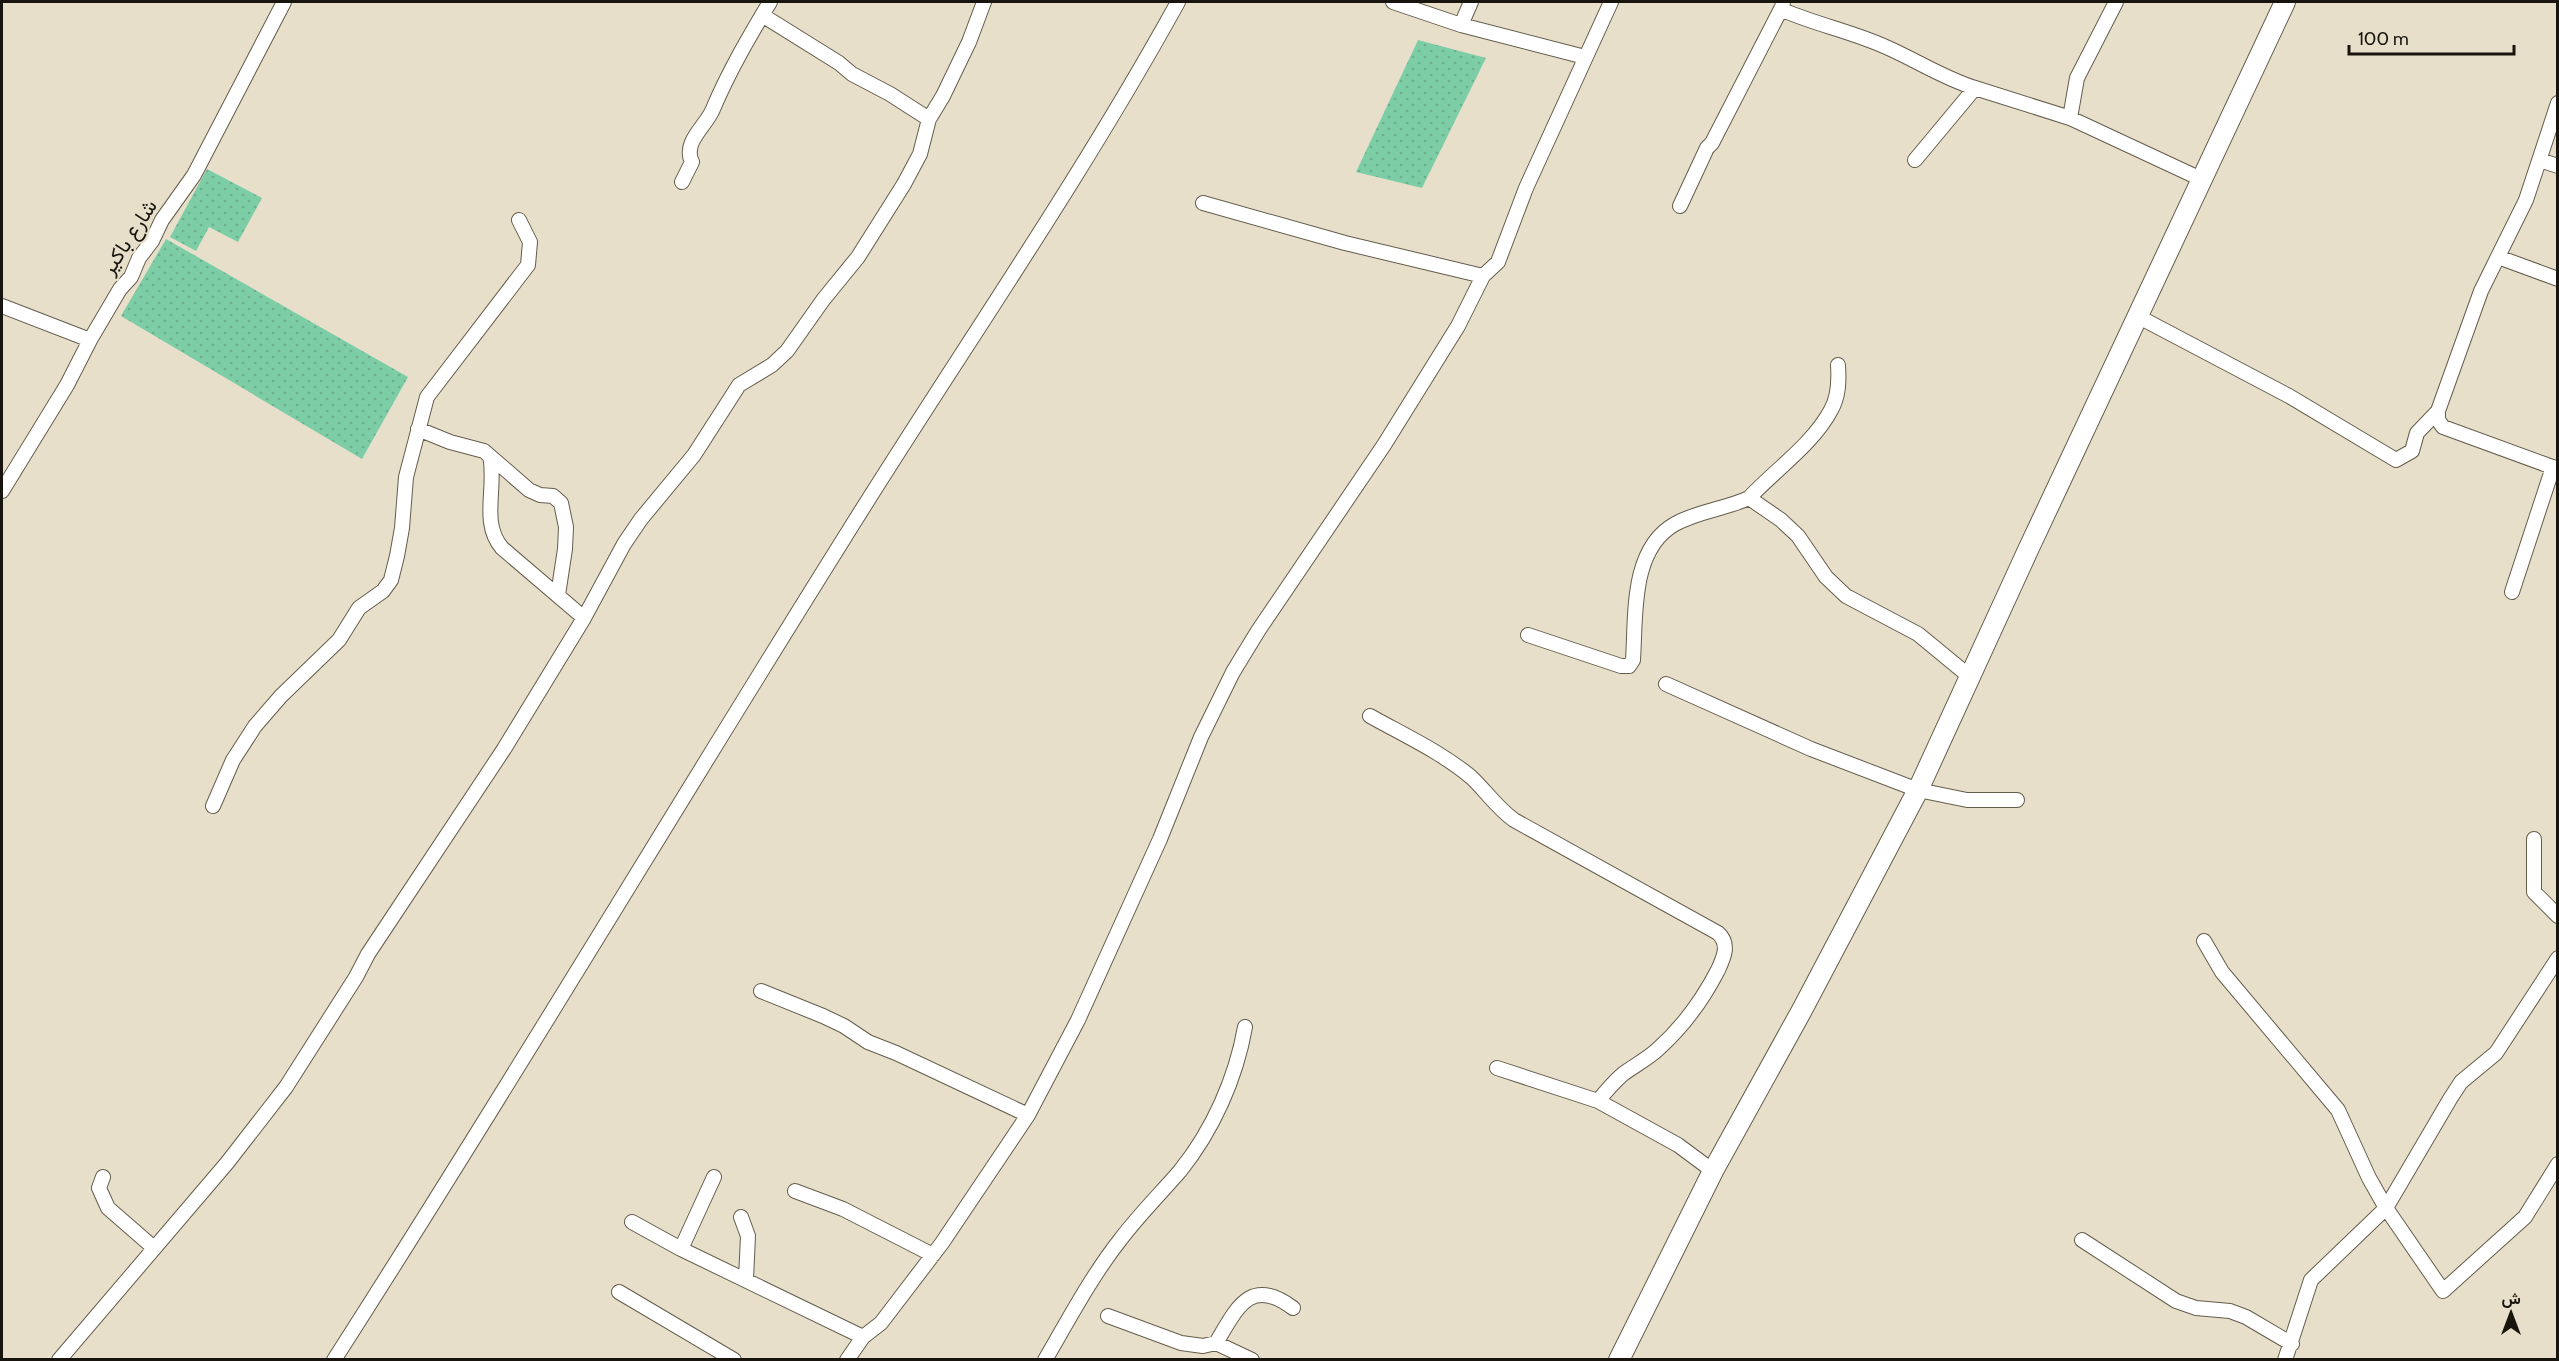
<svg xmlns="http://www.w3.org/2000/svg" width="2559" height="1361" viewBox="0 0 2559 1361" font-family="Cabin,Vazirmatn,sans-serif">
<defs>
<pattern id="grass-dots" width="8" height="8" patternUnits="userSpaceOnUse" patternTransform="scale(1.5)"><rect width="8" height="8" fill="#7dcea7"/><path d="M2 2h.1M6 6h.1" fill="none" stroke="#6bb08f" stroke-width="1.8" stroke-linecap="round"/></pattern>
</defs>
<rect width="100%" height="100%" fill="#e8dfcb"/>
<!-- grass -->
<path fill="url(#grass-dots)" d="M1418,40L1486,58L1422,188L1356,172Z
M207,169L262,198L238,242L209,227L196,251L170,237Z
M166,239L408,377L362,459L121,316Z"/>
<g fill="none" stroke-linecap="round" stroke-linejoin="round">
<defs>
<path id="street" d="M1393,2L1461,25L1471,2
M1783,2L1782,7L1785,11C1818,25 1853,32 1886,47C1916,60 1943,78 1975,88
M762,15L839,63L852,74L890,94L929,119
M1461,25L1585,57
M2558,103L2526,200L2481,291L2438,411V420L2443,427L2558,469
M2070,118L2077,78L2116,2
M1915,160L1975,88L2070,118L2201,179
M2540,160L2558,166
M682,182L692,162C682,142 707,125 713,109C729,71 749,37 770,2
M1203,203L1345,243L1483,276
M1680,206L1707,148L1712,143L1782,7
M2498,257L2558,279
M2,306L90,340
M2139,317L2289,396L2396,460L2412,451L2417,433L2438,411
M1838,365C1839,380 1839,396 1831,410C1813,444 1775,470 1749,498L1781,520L1798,536L1826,577L1846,596L1918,634L1969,676
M418,429L450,442L484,451L529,490L540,495L553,496L561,503L566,527L565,549L558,595
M490,456C497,488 480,522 502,548L584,618
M2,491L67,385L90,340L120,289L131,277L139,258L152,241L162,220L194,175L284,2
M2512,592L2553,467
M1528,635L1621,666H1629L1633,660C1636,617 1630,549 1675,524C1698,511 1725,509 1749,498
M1666,684L1811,749L1918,790L1967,800H2017
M1370,716C1404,735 1441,752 1471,777C1486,791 1497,808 1514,820L1718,933C1730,944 1724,957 1718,970C1702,1001 1683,1027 1657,1050C1647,1059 1634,1066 1623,1074C1614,1082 1606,1091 1598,1101
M213,806L233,760L255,726L281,696L339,640L359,608L383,591L391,580L397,556L402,528L406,477L427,397L528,265L530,242L519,220
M2534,839V892L2558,916
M2204,941L2222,972L2338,1110L2369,1178L2386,1208L2311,1280L2285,1360
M2558,958L2496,1053L2461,1082L2450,1099L2386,1208L2443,1291L2525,1217L2558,1164
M761,991L823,1016L844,1026L868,1042L896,1053L1028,1115
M1497,1068L1598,1101L1678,1145L1713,1171
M103,1177L99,1188L108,1208L154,1248
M795,1191L843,1209L933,1255
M741,1217L748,1236L746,1279
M632,1222L681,1249L863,1337
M2082,1240L2176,1301L2196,1308L2230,1311L2246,1317L2292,1344
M681,1249L714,1177
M619,1292L734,1360
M1108,1316L1181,1343L1203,1346L1216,1343L1252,1360
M1216,1343C1237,1308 1250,1276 1293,1308
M59,1360L227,1163L286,1087L356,977L368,954L504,749L584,618L624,544L641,519L694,455L739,385L772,365L787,351L823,300L858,257L904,184L920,154L929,119L943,96L969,42L984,2
M334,1360C508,1089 672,813 843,540C954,361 1076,187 1178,2
M847,1360L863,1337L881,1323L942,1243L1028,1115L1078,1020L1160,839L1201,737L1233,672L1258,631L1384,445L1458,326L1483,276L1498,262L1526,188L1611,2
M1045,1360C1069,1319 1091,1277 1120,1240C1138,1216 1160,1194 1180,1171C1213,1130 1236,1078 1245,1027"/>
<path id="secondary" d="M1619,1360L1713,1171L1802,1010L1918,790L2028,550L2285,2"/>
</defs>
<!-- street casing -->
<use href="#street" stroke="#645d4b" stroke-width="16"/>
<!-- secondary casing -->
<use href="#secondary" stroke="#645d4b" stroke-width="22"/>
<!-- street -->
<use href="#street" stroke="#fff" stroke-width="14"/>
<!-- secondary -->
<use href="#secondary" stroke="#fff" stroke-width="20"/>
</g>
<g text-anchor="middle" stroke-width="4.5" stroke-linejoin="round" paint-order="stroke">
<!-- street labels -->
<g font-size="21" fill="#18150e" stroke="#e8dfcb">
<text transform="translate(129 237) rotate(-57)" y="7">شارع باكير</text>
</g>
</g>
<!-- border -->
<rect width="2559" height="1361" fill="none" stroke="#18150e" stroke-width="6"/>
<!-- north arrow -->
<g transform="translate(2511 1313)" stroke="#e8dfcb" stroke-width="4.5" paint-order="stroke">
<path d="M0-4.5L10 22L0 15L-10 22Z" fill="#18150e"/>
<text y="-9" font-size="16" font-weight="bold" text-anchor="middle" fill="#18150e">ش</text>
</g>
<!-- scale -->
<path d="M2349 45v9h165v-9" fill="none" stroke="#18150e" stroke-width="3"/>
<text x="2358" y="45" font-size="18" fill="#18150e" stroke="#e8dfcb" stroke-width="4.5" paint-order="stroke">100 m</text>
</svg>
